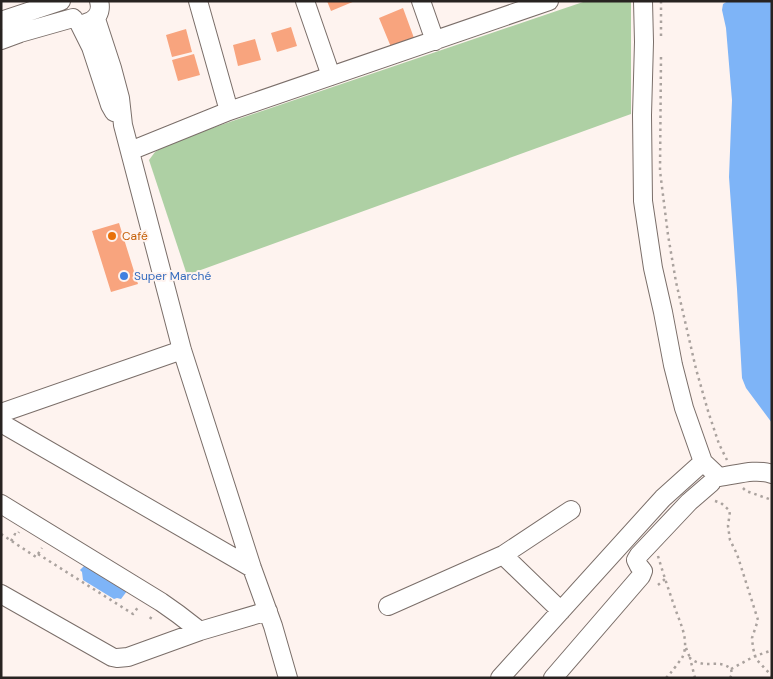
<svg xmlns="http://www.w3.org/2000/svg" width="773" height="679" viewBox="0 0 773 679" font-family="'DM Sans',sans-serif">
<rect width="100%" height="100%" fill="#fef3ef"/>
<!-- green -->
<path fill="#aed0a4" d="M586,1H631V114L187,275L149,160L155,152L171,142Z"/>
<!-- water -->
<path fill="#7eb4f7" d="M728,1H772V423L746,388L742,378L737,289L729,177L732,100L726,28L722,10L723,4Z
M84,566L91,568L127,591L121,599L117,598L114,599L83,580L82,572L80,570Z"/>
<!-- building -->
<path fill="#f8a47e" d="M327,1H355L331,11Z
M403,8L414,38L391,47L379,18Z
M291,27L297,46L277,52L271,33Z
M186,29L192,52L172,57L166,35Z
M255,39L261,60L238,66L233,45Z
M194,54L200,75L178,81L172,60Z
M119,223L138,284L111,292L92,231Z"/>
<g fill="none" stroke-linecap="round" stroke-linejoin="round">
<defs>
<path id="minor" d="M198,1L229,111
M305,1L331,76
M421,1L435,41
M643,1L644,42L642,115L643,201L653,268L663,312L673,365L684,408L703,462L719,477C736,475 755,468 772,474
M96,19L112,68L120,98L123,125L182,350L252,568L273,626L288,678
M1,21L61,1
M79,23L91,47L110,105L114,112
M86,23C97,20 102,12 99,1
M1,40L20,33L73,18
M130,151L229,111L549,1
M1,413L182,350
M1,423L252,568
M1,504L161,602L178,614L200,631
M503,555L571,510
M1,594L112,657L117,658L128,657L200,631L268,611
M388,606L503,555L561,611
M500,678L663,498L703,462
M553,678L641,576L643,571L639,566L636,560L639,555L689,502L711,483"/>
</defs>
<!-- minor casing -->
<use href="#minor" stroke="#7a6e69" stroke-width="20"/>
<!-- path -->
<path stroke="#aaa29e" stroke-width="2.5" stroke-dasharray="2.5 4" stroke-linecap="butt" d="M661,36V1
M661,57L660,171L668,235L676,282L696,369L708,411L719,444L727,460
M743,488L746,491L772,500
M715,501L721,503L730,511L728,526L730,540L737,554L758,620L752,638L753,648L756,659L772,676
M1,534L36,557L42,548
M11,541L15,534L17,535L19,532
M38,554L133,614L139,606
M658,556C663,573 669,591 675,608C680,623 688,637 684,653C682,660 679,661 676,666C672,671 670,674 666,678
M658,585L665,579
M150,619L153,614
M686,648L690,658
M731,669L755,656L770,651
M695,678L690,658C704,670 719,658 731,669
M730,678L732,674L731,669"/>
<!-- minor -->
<use href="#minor" stroke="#fff" stroke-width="18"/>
</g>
<!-- markers -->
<circle fill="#e8710a" stroke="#fef3ef" stroke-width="2" cx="112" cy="236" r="5"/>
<circle fill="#3f7fe0" stroke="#fef3ef" stroke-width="2" cx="124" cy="276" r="5"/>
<g text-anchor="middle" stroke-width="4" stroke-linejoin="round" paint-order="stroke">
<!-- food labels -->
<g font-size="12" fill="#c56008" stroke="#fef3ef" text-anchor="start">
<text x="122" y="240">Café</text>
</g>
<!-- shop labels -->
<g font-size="12" fill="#366cbe" stroke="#fef3ef" text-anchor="start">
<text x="134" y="280">Super Marché</text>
</g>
</g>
<!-- border -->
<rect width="773" height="679" fill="none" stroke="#282321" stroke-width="5"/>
</svg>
